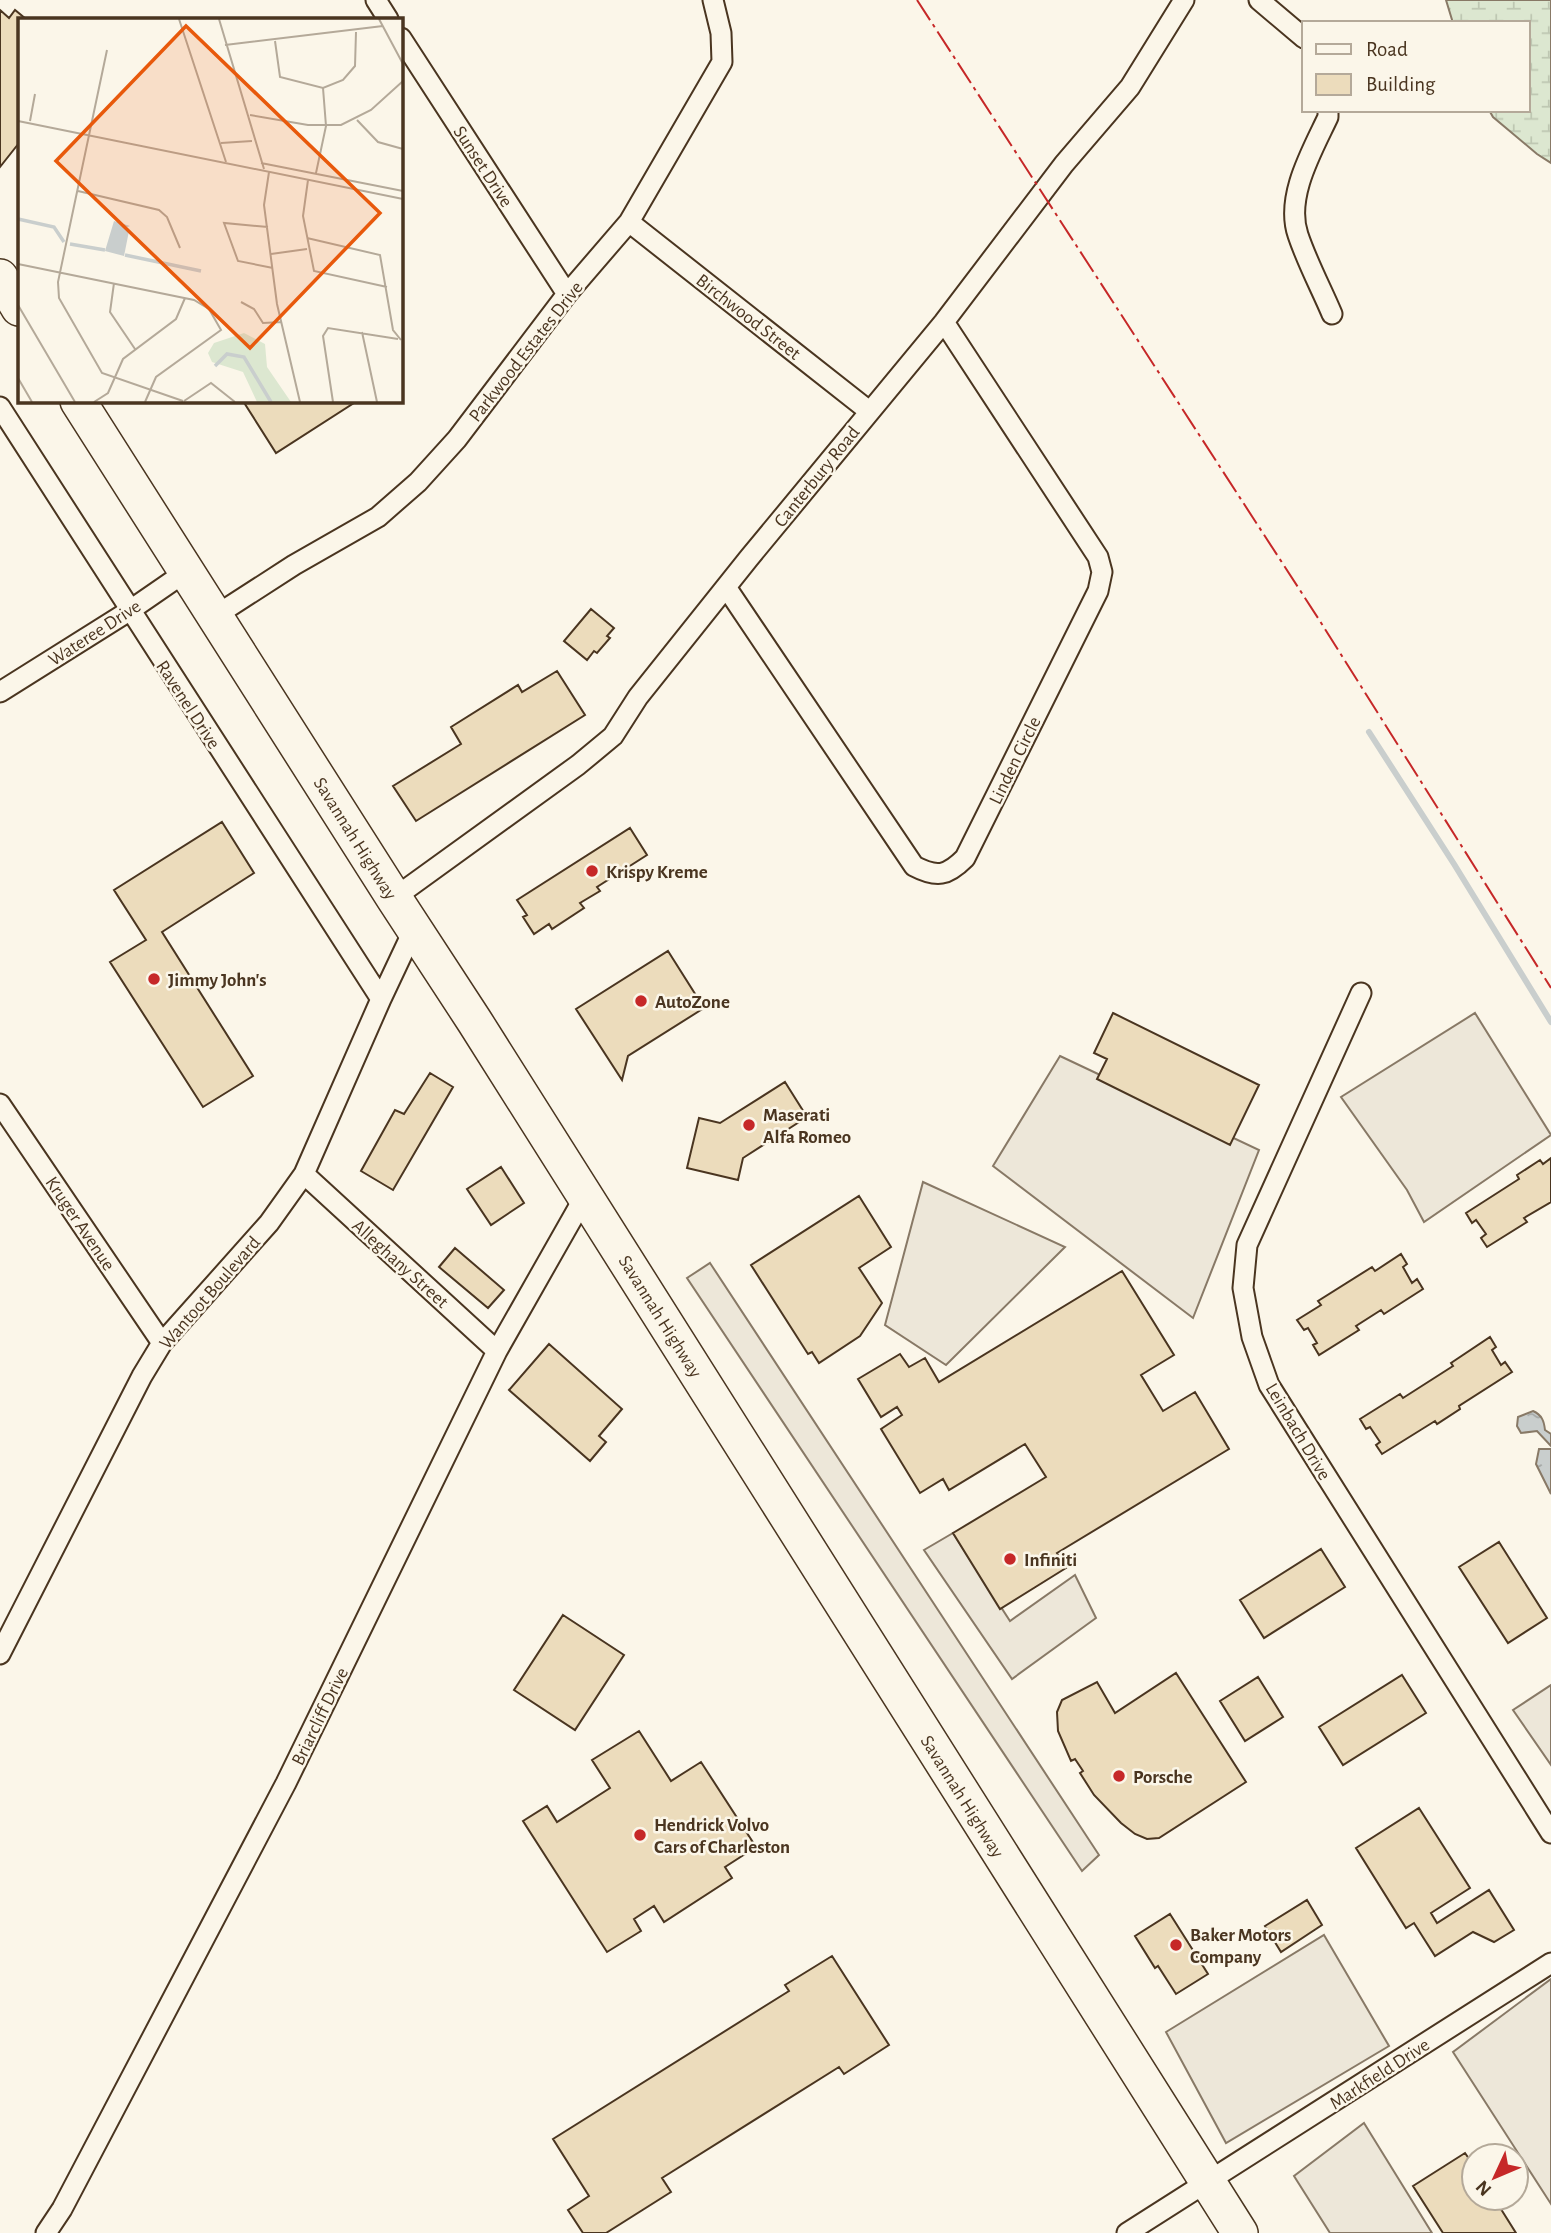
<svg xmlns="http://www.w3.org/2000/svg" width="1551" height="2233" viewBox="0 0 1551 2233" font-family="'Alegreya Sans',sans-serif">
<defs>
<pattern id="wetland-marsh" width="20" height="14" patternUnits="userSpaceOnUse" patternTransform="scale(1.75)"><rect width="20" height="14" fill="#dce7d0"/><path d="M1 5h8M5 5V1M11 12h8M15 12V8" fill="none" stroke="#bec7b2"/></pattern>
<pattern id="water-ripples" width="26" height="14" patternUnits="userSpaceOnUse" patternTransform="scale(1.75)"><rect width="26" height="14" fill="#c9cecd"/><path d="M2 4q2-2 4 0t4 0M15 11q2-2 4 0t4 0" fill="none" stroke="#a5a8a6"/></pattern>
</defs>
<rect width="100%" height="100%" fill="#fbf6e9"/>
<!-- wetland -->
<path fill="url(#wetland-marsh)" stroke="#887966" stroke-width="2" d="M1446,0H1551V163L1537,154L1493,117L1489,110H1528V23H1453Z"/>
<!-- parking -->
<path fill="#ede7d9" stroke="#887966" stroke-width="2" d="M1475,1013L1551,1135L1424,1222L1407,1190L1341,1097Z
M1060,1056L1259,1150L1193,1318L993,1166Z
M923,1182L1065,1247L946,1365L885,1325Z
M710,1263L1099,1855L1082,1871L687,1278Z
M953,1533L1010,1621L1075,1575L1096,1618L1012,1679L924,1550Z
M1551,1685V1765L1513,1710Z
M1324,1935L1389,2046L1226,2143L1166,2032Z
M1551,1979V2204L1453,2052Z
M1364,2123L1432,2233H1330L1294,2176Z"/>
<!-- water -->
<path fill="url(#water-ripples)" stroke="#887966" stroke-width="2" d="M1533,1411C1542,1415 1544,1421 1545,1430L1551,1434V1446L1537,1431L1521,1433L1517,1426L1518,1417Z
M1539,1449H1551V1494L1536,1464Z"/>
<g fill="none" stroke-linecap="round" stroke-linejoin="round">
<!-- stream -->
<path stroke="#c9cecd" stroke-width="6" d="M1369,732L1454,864L1551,1022"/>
</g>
<!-- building -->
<path fill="#ecdcbc" stroke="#4a3520" stroke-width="2" d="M0,10L9,18L15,10L26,19H19V143L0,167Z
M243,401H357L276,453Z
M591,609L614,628L607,636L610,638L597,653L594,651L587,660L564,641Z
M557,671L585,715L416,821L393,786L461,744L451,727L518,685L522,692Z
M222,822L254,873L162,932L253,1076L203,1107L110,962L146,940L114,890Z
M630,828L647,855L597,887L600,891L580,903L584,908L552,929L549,924L534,934L523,917L527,915L517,900Z
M668,951L704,1008L628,1056L622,1080L576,1009Z
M1113,1013L1259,1085L1230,1145L1097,1079L1107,1059L1094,1053Z
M430,1073L453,1087L393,1190L361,1171L395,1110L404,1114Z
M785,1082L807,1117L743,1158L738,1180L687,1168L699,1118L720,1123Z
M1551,1158V1202L1524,1218L1527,1222L1487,1247L1481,1238L1486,1234L1476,1220L1472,1223L1466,1213L1519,1179L1517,1175L1540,1160L1543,1164Z
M501,1167L524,1203L491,1225L467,1189Z
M859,1196L891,1247L859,1268L882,1303L860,1336L819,1363L812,1352L808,1354L751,1265Z
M455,1248L504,1290L488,1308L439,1267Z
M1401,1254L1407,1264L1403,1267L1412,1283L1417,1279L1423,1289L1384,1314L1381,1310L1356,1326L1359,1330L1319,1355L1313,1345L1317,1343L1308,1328L1304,1330L1297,1320L1321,1305L1318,1301L1372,1267L1375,1271Z
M1122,1271L1174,1355L1141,1375L1163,1411L1195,1392L1229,1449L1057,1553L1066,1568L1000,1609L953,1533L1046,1477L1025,1444L949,1490L943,1479L920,1493L881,1429L902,1415L897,1407L881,1417L858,1379L900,1354L909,1367L925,1358L939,1382Z
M1490,1337L1496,1347L1492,1350L1501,1365L1505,1362L1512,1372L1459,1406L1460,1409L1437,1424L1435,1421L1382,1454L1376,1445L1380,1442L1370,1427L1366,1429L1360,1419L1400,1394L1403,1398L1453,1366L1451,1363Z
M549,1344L622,1409L599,1436L606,1442L590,1461L509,1390Z
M1499,1542L1547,1618L1508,1643L1459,1567Z
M1321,1549L1345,1587L1264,1638L1240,1600Z
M563,1615L624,1655L575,1730L514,1690Z
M1176,1673L1246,1782L1159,1838L1147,1839L1135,1834L1121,1823L1094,1795L1080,1773L1083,1771L1075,1759L1071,1761L1058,1731L1057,1712L1062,1700L1097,1682L1115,1713Z
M1402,1675L1426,1713L1343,1765L1319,1727Z
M1258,1677L1283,1717L1245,1741L1220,1701Z
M639,1731L671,1781L701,1762L756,1847L725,1867L732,1878L664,1922L654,1906L634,1919L641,1931L607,1952L523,1821L547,1806L557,1822L610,1788L592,1760Z
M1419,1808L1470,1888L1431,1913L1437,1923L1489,1890L1514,1930L1494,1942L1473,1932L1435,1956L1414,1923L1406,1928L1356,1848Z
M1307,1900L1322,1925L1281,1952L1265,1926Z
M1170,1914L1208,1974L1176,1994L1158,1966L1155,1968L1135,1936Z
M832,1956L889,2045L844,2074L839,2067L662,2178L671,2192L606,2233H583L568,2210L589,2196L553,2139L789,1991L785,1985Z
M1465,2153L1474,2166V2198H1494L1516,2233H1443L1413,2186Z"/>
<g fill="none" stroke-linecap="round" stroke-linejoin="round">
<defs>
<path id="street" d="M376,0L388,19
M1259,0L1304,38
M401,38L567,294
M1328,110V117C1312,151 1285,197 1298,235C1307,262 1321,288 1332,314
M629,222L869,411
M0,407L381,999
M726,587L914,866C937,878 947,876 965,858L1098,591L1102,572L1098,557L944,322
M215,616L294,565L378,517L418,482L457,439L567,294L629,222L722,62L721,33L713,0
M0,692L129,611L187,571
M394,898L578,765L613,736L638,697L749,558L944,322L1064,164L1130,87L1184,0
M1361,993L1247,1245L1243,1288L1252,1337L1269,1385L1551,1833
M0,1104L162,1343
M304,1174L497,1351
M0,1654L142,1376L162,1343L269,1223L304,1174L381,999L414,929
M46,2233L62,2209L286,1783L497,1351L585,1196
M1127,2233L1551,1963"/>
<path id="highway" d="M0,277L19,308
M78,401L394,898L475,1022L1240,2233"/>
</defs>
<!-- street casing -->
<use href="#street" stroke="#4a3520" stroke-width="23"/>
<!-- highway casing -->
<use href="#highway" stroke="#4a3520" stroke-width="38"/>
<!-- street -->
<use href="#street" stroke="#fbf6e9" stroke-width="19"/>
<!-- highway -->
<use href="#highway" stroke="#fbf6e9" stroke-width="35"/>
<!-- power -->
<path stroke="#c62828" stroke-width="2" stroke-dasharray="24 5 3.5 5" stroke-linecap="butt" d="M917,0L1318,618L1551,988"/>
</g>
<!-- markers -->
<g fill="#c62828" stroke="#fbf6e9" stroke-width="2.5">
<circle cx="592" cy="871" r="7"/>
<circle cx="154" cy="979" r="7"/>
<circle cx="641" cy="1001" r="7"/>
<circle cx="749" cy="1125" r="7"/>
<circle cx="1010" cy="1559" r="7"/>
<circle cx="1119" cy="1776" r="7"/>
<circle cx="640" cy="1835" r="7"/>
<circle cx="1176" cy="1945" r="7"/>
</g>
<g text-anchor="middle" stroke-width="5" stroke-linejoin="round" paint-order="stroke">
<!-- street labels -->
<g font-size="19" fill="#4a3520" stroke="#fbf6e9">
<text transform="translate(484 166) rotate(57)" y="7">Sunset Drive</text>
<text transform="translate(749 316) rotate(38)" y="7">Birchwood Street</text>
<text transform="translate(525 351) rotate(-52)" y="7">Parkwood Estates Drive</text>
<text transform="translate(816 476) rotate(-51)" y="7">Canterbury Road</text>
<text transform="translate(94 632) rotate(-33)" y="7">Wateree Drive</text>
<text transform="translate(189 704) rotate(57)" y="7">Ravenel Drive</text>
<text transform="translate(1014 760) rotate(-64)" y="7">Linden Circle</text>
<text transform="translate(356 838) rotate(58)" y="7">Savannah Highway</text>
<text transform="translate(81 1223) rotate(56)" y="7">Kruger Avenue</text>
<text transform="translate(401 1263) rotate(42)" y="7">Alleghany Street</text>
<text transform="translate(209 1292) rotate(-49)" y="7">Wantoot Boulevard</text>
<text transform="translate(661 1316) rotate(58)" y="7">Savannah Highway</text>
<text transform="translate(1299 1431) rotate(59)" y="7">Leinbach Drive</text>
<text transform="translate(319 1716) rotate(-64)" y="7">Briarcliff Drive</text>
<text transform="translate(963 1796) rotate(58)" y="7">Savannah Highway</text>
<text transform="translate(1379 2073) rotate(-33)" y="7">Markfield Drive</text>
</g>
<!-- poi labels -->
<g font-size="19" font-weight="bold" fill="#4a3520" stroke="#fbf6e9" text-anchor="start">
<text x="606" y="878">Krispy Kreme</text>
<text x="168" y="986">Jimmy John's</text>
<text x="655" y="1008">AutoZone</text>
<text x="763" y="1121">Maserati<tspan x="763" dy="22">Alfa Romeo</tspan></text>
<text x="1024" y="1566">Infiniti</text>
<text x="1133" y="1783">Porsche</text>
<text x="654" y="1831">Hendrick Volvo<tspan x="654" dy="22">Cars of Charleston</tspan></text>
<text x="1190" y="1941">Baker Motors<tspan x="1190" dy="22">Company</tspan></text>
</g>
</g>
<!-- overview -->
<g transform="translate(18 18)">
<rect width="385" height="385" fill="#fbf6e9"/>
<path d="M226,315L247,326L249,349L273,384H239L225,354L194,344L190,335L196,325Z" fill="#dce7d0"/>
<path d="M96,203L112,208L107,210L111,213L106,238L87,233Z" fill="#c9cecd"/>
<path fill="none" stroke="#c9cecd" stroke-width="3.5" d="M0,201L36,209L46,224M52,226L87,232M107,237L183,253M197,348L209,336L226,339L253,384"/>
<path fill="none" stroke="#b4a999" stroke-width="2" d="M161,1L208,144M201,1L246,151M361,1L385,46M257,23L262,59L305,70L325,62L337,48L338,14M207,27L365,8M89,32L40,264L41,280L84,355L165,383M232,97L290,107H323L353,92L385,63M339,102L360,124L385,131M0,103L385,181M12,103L17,76M203,125L234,123M243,145L385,173M251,154L246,187L259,286L282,384M298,155L308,108L305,70M290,162L285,198L296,253L369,269M60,173L141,192L149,199L162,230M250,209L206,205L220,243L255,250M289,220L362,237L375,312L383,322M253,236L289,231M0,246L176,282L191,291L203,312L138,359L127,384M96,265L92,294L117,331M223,284L236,291L245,305L264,304M0,287L57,384M344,314L359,384M0,360L14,384M166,383L193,365L217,384M76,384L90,375L105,341L158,301L167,280M315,384L305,318L310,310L380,321"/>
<path fill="#e8590c" fill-opacity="0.15" stroke="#e8590c" stroke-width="3.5" d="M168,8L362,195L232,330L38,143Z"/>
<rect width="385" height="385" fill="none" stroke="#4a3520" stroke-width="3.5"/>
</g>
<!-- legend -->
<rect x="1302" y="21" width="228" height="91" fill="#fbf6e9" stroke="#b4a999" stroke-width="2"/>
<rect x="1316" y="44" width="35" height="10" fill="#fbf6e9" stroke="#b4a999" stroke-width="2"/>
<text x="1366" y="56" font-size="21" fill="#4a3520">Road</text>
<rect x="1316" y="74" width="35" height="21" fill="#ecdcbc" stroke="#b4a999" stroke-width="2"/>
<text x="1366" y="91" font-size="21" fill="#4a3520">Building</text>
<!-- north arrow -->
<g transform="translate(1495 2177) rotate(226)"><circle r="33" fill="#fbf6e9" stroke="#b4a999" stroke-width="2"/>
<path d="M0-5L12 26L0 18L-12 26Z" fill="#c62828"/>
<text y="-10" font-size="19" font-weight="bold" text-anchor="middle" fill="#4a3520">N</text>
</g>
</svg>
